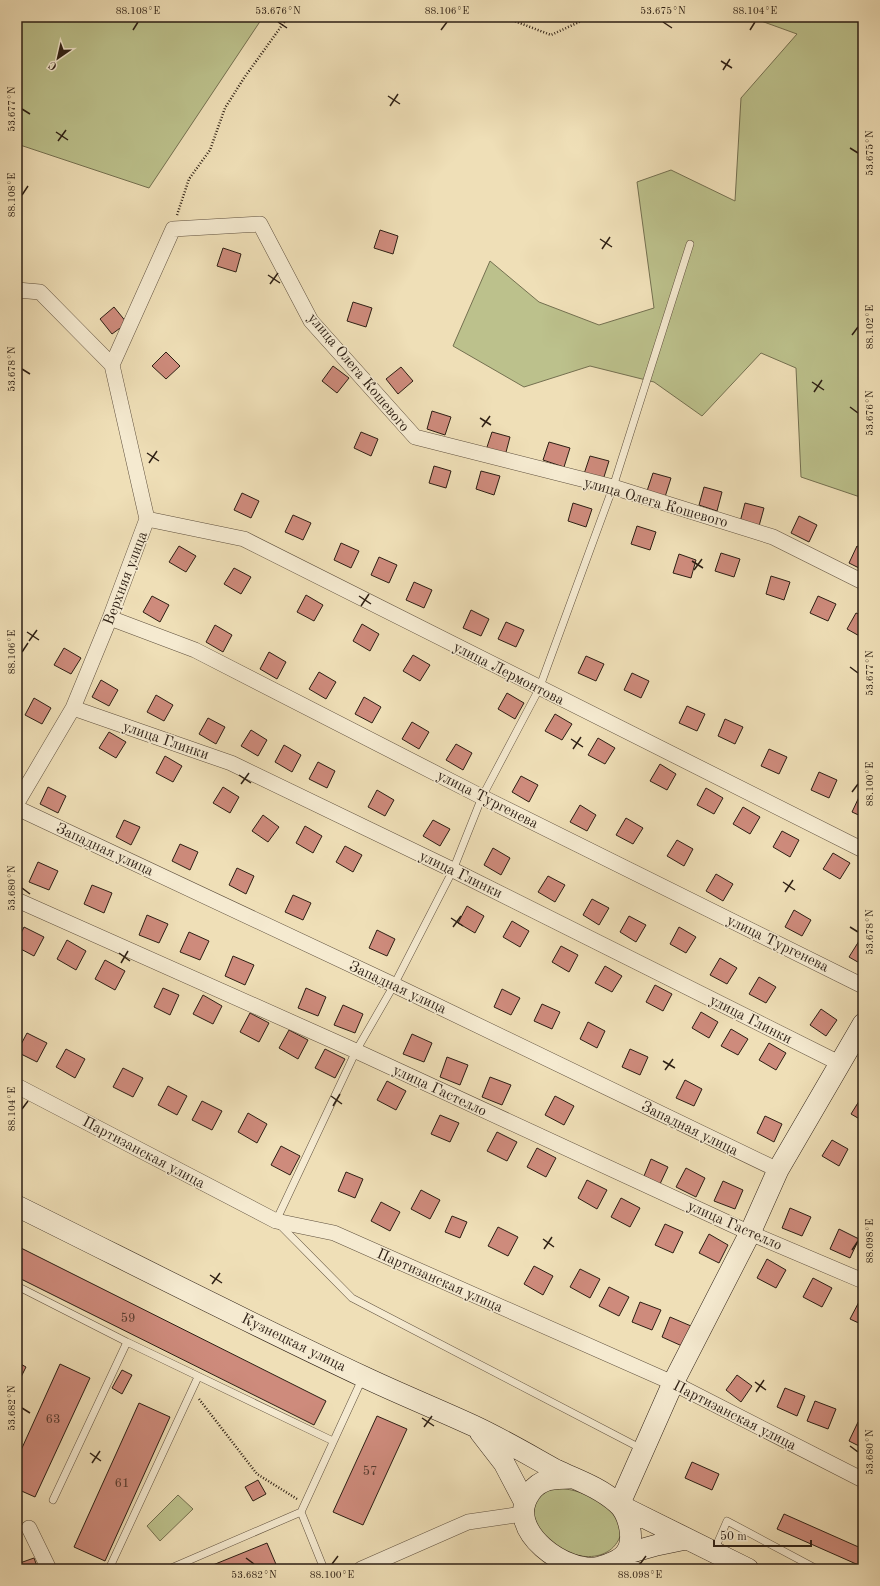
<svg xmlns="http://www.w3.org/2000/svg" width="880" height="1586" viewBox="0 0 880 1586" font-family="'Old Standard TT',serif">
<rect width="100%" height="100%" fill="#efdfb7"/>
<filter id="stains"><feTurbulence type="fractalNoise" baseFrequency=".005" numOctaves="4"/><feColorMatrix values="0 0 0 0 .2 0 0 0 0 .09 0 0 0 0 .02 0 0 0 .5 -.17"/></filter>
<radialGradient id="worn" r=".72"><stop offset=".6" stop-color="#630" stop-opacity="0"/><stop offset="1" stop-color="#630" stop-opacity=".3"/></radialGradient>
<!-- green -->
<path fill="#bcc18c" stroke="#747050" d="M17,17H263L149,188L17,144Z
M750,17H863V498L801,477L796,368L761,353L702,416L654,382L590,366L524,387L453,346L490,261L539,302L599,325L654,308L637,182L671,170L735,201L741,98L797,34Z
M552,1488C573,1487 607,1499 617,1519C619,1523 620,1529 621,1534C610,1568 564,1559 544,1537C539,1531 536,1521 533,1515L537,1498Z
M178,1495L193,1509L160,1541L147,1526Z"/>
<!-- building -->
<path fill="#ce8b7c" stroke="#2d1f14" d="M380,230L398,236L393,254L374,248Z
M223,248L241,254L236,272L217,266Z
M353,302L372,308L366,327L347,321Z
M114,307L127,323L112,334L100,319Z
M166,352L180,366L166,379L152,366Z
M333,366L349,378L337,393L322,381Z
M401,367L413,381L398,394L386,379Z
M432,411L451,417L445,435L427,429Z
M361,432L378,439L371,456L354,448Z
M492,432L510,437L505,456L486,450Z
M549,442L570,448L564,467L543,460Z
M590,456L609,461L603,480L584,474Z
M434,466L451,471L446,488L429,483Z
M481,471L500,476L494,495L476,489Z
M653,473L671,478L665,497L647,491Z
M704,487L722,492L717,511L699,505Z
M242,493L259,501L251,518L234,510Z
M573,503L592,509L586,527L568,521Z
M745,503L764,508L759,526L740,522Z
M293,515L311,523L303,540L285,532Z
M799,516L817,525L809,542L791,533Z
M637,526L656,532L650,550L631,544Z
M341,543L359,551L351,568L334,560Z
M179,546L196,556L186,572L169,562Z
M857,546L863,549V570L849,563Z
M721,553L740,559L734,577L715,571Z
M679,554L696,560L691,578L673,573Z
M379,557L397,565L389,583L371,575Z
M234,568L251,577L241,594L224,584Z
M771,576L790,582L784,600L766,594Z
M414,582L432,590L424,608L406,600Z
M306,595L323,605L314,621L297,612Z
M152,596L169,605L160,622L143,612Z
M818,596L836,604L828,621L810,613Z
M471,610L489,619L481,636L463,628Z
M856,613L863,616V638L847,629Z
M506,622L524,630L516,647L498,639Z
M362,624L379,634L370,651L353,641Z
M215,625L232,635L223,652L206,642Z
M64,648L81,658L71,674L54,665Z
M269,652L286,662L277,679L260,669Z
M413,655L430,665L420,681L403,671Z
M586,656L604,664L596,681L578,673Z
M319,672L336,682L326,699L309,689Z
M632,673L649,681L641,698L624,690Z
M101,680L118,690L109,706L92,697Z
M507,693L524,703L515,719L498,709Z
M156,695L173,705L164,721L147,712Z
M364,697L381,707L372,723L355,714Z
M34,698L51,708L42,724L25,715Z
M687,706L705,714L697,731L679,723Z
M555,714L572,724L562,740L545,731Z
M208,718L225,727L216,744L199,734Z
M725,719L743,727L735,744L718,736Z
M412,722L429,732L419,749L402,739Z
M251,730L267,740L258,756L241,746Z
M109,732L126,742L116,758L99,748Z
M598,738L615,748L605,764L588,755Z
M456,744L472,753L463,770L446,760Z
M284,745L301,755L292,772L275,762Z
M769,749L787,757L779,774L761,766Z
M165,756L182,766L173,782L156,773Z
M318,762L335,771L327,788L309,779Z
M660,764L676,774L667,790L650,781Z
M819,772L837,780L829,798L811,790Z
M521,776L538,785L529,802L512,792Z
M48,787L66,796L58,813L40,804Z
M223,787L239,797L230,813L213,803Z
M706,788L723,798L714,814L697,805Z
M377,790L394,800L385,816L368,807Z
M860,795L863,796V817L852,812Z
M580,805L596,815L587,831L570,822Z
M743,807L760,817L750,834L733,824Z
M263,815L279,827L268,842L252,831Z
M626,818L643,828L633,844L616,835Z
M124,820L140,827L131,845L116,837Z
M433,820L450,829L440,846L423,836Z
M305,826L322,836L313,853L296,843Z
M782,831L799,840L790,857L773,847Z
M677,840L693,849L684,866L667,856Z
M180,844L198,852L190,870L172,861Z
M345,846L362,855L353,872L336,862Z
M493,848L510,858L501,875L484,865Z
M833,853L850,863L840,879L823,869Z
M38,862L58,871L49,890L29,882Z
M237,868L254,876L246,894L229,885Z
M716,874L733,884L723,901L706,891Z
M548,876L565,885L555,902L538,892Z
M92,885L112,893L104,913L84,904Z
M293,895L311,903L303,920L285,912Z
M592,899L609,908L599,925L583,915Z
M467,906L484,916L475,933L458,923Z
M794,910L811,920L802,936L785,927Z
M147,915L168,924L159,943L139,935Z
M629,916L646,925L636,942L620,932Z
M512,921L529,931L520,947L503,937Z
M24,927L44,937L34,956L17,947V941Z
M679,927L696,937L686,953L670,944Z
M377,930L395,939L387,956L369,948Z
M189,932L209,941L200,960L180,952Z
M67,940L86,951L76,970L57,959Z
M859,941L863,943V965L849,957Z
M561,946L578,955L569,972L552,962Z
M233,956L254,965L245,985L225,976Z
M720,958L737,968L727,984L710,975Z
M105,960L125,971L115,990L95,979Z
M605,966L622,976L612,992L595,983Z
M759,977L776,987L766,1003L749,994Z
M655,985L672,994L663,1011L646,1002Z
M163,988L179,995L170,1015L154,1007Z
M306,988L326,997L318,1016L298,1008Z
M502,989L520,998L511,1015L494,1007Z
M203,995L222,1006L213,1024L193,1014Z
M542,1004L560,1012L552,1029L534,1021Z
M343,1005L363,1014L355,1033L334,1025Z
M821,1009L837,1020L826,1036L810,1025Z
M701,1012L718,1022L709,1038L692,1028Z
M250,1013L269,1023L259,1042L240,1032Z
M588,1022L605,1031L597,1048L580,1039Z
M731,1029L748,1039L738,1055L721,1046Z
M289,1030L308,1040L298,1059L279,1048Z
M27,1033L47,1043L37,1062L17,1052Z
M412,1034L432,1043L424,1062L403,1054Z
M769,1043L786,1053L776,1070L759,1060Z
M66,1049L85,1059L75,1078L56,1067Z
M325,1049L345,1059L335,1078L315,1068Z
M630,1049L648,1057L640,1075L622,1067Z
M447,1057L468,1065L460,1085L440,1077Z
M123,1068L143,1078L133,1097L113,1087Z
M490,1077L511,1085L502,1105L482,1097Z
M685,1080L702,1089L694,1106L676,1098Z
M387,1081L406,1091L396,1110L377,1100Z
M168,1086L187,1096L177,1115L158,1105Z
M555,1096L574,1106L564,1125L545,1115Z
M861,1098L863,1099V1121L851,1114Z
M202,1101L222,1111L212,1130L192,1120Z
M248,1113L267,1124L257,1143L238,1132Z
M440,1115L459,1123L450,1142L431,1134Z
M765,1116L782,1124L774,1142L757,1133Z
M497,1132L517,1142L507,1161L487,1151Z
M832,1140L848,1149L839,1166L822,1156Z
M281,1146L300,1156L290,1175L271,1165Z
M537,1148L556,1158L546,1177L527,1167Z
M651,1159L668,1167L660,1184L644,1176Z
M686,1168L705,1178L696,1197L676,1187Z
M346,1172L363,1179L355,1198L338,1191Z
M587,1180L607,1190L597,1209L578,1198Z
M723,1181L743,1190L735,1209L714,1201Z
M421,1190L440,1200L430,1219L411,1209Z
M621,1198L640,1208L630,1227L611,1217Z
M381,1202L400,1212L390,1231L371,1221Z
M790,1208L811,1217L802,1236L782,1228Z
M452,1216L467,1222L460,1238L445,1232Z
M665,1224L683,1232L673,1253L655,1245Z
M498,1227L518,1237L508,1256L488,1246Z
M839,1229L859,1239L850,1258L830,1249Z
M709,1234L728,1245L719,1263L699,1253Z
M17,1246L326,1401L314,1425L17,1277Z
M767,1259L786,1270L776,1288L757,1278Z
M534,1266L553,1276L543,1295L524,1284Z
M580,1269L600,1279L590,1298L570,1287Z
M813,1278L832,1288L822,1307L803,1297Z
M609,1287L629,1297L619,1316L599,1306Z
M860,1300L863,1301V1325L850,1319Z
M640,1302L661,1310L652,1330L632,1322Z
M670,1317L691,1326L682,1346L662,1337Z
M17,1362L26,1367L17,1385Z
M60,1364L90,1378L35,1497L17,1489V1459Z
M122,1370L132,1375L122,1394L112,1388Z
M737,1375L752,1386L741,1402L726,1390Z
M785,1388L805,1396L797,1416L777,1407Z
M815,1401L836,1409L828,1429L807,1421Z
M139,1403L170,1417L105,1561L74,1547Z
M377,1416L407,1429L363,1525L333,1512Z
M858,1422L863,1424V1448L849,1441Z
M692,1462L719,1474L712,1490L685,1478Z
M258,1480L266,1494L253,1501L245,1487Z
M784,1514L863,1549V1567L777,1529Z
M267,1543L278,1569H203Z
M34,1558L38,1569H17V1564Z"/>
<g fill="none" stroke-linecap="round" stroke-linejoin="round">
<defs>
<path id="lane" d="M17,1286L127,1342L333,1441
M642,1449L352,1298L276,1221L356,1051L394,985L453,870L482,797L539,689L613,487L690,244
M53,1500L127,1342
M714,1551L727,1521L817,1569
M109,1569L198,1377
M169,1569L301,1512
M324,1569L301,1512L363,1377"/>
<path id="street" d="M17,290L40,292L112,365L147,519L110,618L73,708L17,803
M112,365L173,229L260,224L311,321L415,437L613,487L773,537L863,582
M147,519L244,539L863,850
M110,618L195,650L482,797L863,986
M73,708L231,763L453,870L839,1063
M17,808L394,985L778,1170
M17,900L356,1051L750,1233L863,1281
M17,1086L276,1221L334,1233L673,1383L863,1480
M29,1528L49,1569
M361,1569L468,1522L523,1514"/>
<path id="secondary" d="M17,1206C132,1263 247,1322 364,1377C400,1394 437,1409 474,1426C502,1439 529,1455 556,1470C577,1480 599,1487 617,1503C629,1513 636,1541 625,1554C620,1560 608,1565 600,1567C568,1576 503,1530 530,1493C534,1487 541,1482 548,1480C555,1478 564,1478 571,1478
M480,1432L504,1463L524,1501
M630,1569L625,1554L657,1545L686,1539
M748,1569L619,1505L673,1383L750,1233L778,1170L863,1024"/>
</defs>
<!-- lane casing -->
<use href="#lane" stroke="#5e4f3d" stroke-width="8"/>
<!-- street casing -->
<use href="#street" stroke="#5e4f3d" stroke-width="16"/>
<!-- secondary casing -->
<use href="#secondary" stroke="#2d1f14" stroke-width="22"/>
<!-- path -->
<path stroke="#2d1f14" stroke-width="2.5" stroke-dasharray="1 2" stroke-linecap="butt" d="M504,17L551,35L590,17
M177,215L189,179L210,150L225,108L244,78L288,17
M199,1399L257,1474L297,1499"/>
<!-- lane -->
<use href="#lane" stroke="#f5ead0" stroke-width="7"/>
<!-- street -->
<use href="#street" stroke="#f5ead0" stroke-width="15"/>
<!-- secondary -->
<use href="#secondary" stroke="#f5ead0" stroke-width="21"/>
</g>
<!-- ticks -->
<path fill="none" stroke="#2d1f14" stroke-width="1.5" d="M278,22L287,28M663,22L672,28M133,30L138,22M441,30L447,22M750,30L755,22M721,61L732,68M723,70L730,59M388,96L400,104M390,106L398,94M22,109L30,114M56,132L68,140M58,141L66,130M850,148L858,153M22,195L28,186M600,239L612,247M602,249L610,237M268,275L280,283M270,284L278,273M852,335L858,327M22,369L30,374M812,382L824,390M814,392L822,380M850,407L858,413M480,418L491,425M482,427L490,416M147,453L159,461M149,463L157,451M692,561L703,568M694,570L702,559M359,596L371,604M361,606L369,594M27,632L39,640M29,641L37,630M22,652L28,643M850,667L858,673M571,739L583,747M573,749L581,737M239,775L251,783M241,784L249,773M852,792L858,784M783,882L795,890M22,888L30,894M785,892L793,880M451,918L463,926M453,927L461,916M850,927L858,932M119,953L130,961M121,963L128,951M663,1061L675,1068M665,1070L673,1059M331,1096L342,1104M333,1106L340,1094M22,1109L28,1101M543,1239L554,1247M544,1249L552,1237M852,1250L858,1241M210,1275L222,1283M212,1284L220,1273M755,1382L766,1390M756,1392L764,1380M22,1408L30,1413M422,1418L434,1426M424,1427L432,1416M850,1446L858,1452M90,1453L101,1461M92,1463L100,1451M246,1558L254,1564M332,1564L338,1556M640,1564L646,1556"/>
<g text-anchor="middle" stroke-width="3" stroke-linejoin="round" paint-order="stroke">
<!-- number labels -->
<g font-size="13" fill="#553a2e">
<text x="128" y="1322">59</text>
<text x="53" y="1423">63</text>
<text x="370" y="1475">57</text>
<text x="122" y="1487">61</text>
</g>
<!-- street labels -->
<g font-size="15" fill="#2d1f14" stroke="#f5ead0">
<text transform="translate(359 372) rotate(50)" y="5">улица Олега Кошевого</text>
<text transform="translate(656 502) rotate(16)" y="5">улица Олега Кошевого</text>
<text transform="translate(125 578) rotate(-69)" y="5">Верхняя улица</text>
<text transform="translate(509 673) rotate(27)" y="5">улица Лермонтова</text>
<text transform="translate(166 740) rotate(19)" y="5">улица Глинки</text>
<text transform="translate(488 799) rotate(27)" y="5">улица Тургенева</text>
<text transform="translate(105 849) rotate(25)" y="5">Западная улица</text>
<text transform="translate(461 874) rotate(26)" y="5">улица Глинки</text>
<text transform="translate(778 943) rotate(26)" y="5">улица Тургенева</text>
<text transform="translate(398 987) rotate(25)" y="5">Западная улица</text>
<text transform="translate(751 1019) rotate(27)" y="5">улица Глинки</text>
<text transform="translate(440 1090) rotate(25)" y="5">улица Гастелло</text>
<text transform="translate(690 1128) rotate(26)" y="5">Западная улица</text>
<text transform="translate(144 1152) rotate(28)" y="5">Партизанская улица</text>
<text transform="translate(735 1225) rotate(24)" y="5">улица Гастелло</text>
<text transform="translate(440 1280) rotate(24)" y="5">Партизанская улица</text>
<text transform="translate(294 1342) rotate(26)" y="5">Кузнецкая улица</text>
<text transform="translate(735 1415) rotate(27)" y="5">Партизанская улица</text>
</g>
</g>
<!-- margin -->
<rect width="880" height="1586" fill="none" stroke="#efdfb7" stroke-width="44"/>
<!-- north arrow -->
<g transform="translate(58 58) rotate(214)" stroke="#f5ead0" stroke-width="3" paint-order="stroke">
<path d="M0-3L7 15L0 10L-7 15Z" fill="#2d1f14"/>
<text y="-6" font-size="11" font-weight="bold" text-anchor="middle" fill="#2d1f14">С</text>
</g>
<!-- scale -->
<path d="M714 1540v6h97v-6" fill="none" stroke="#2d1f14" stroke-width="2"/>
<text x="720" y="1540" font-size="12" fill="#2d1f14" stroke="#f5ead0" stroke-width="3" paint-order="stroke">50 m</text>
<rect x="22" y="22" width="836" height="1542" fill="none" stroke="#2d1f14" stroke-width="1.5"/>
<g font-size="10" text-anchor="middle" fill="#2d1f14">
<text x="138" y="14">88.108°E</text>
<text x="278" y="14">53.676°N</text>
<text x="447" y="14">88.106°E</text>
<text x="663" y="14">53.675°N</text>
<text x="755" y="14">88.104°E</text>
<text transform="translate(11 109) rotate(-90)" y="4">53.677°N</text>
<text transform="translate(869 153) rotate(-90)" y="4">53.675°N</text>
<text transform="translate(11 195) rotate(-90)" y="4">88.108°E</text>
<text transform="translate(869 327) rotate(-90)" y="4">88.102°E</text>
<text transform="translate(11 369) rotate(-90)" y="4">53.678°N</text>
<text transform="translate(869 413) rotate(-90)" y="4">53.676°N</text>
<text transform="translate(11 652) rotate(-90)" y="4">88.106°E</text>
<text transform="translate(869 673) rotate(-90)" y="4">53.677°N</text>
<text transform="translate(869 784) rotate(-90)" y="4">88.100°E</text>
<text transform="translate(11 888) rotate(-90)" y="4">53.680°N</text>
<text transform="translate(869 932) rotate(-90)" y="4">53.678°N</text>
<text transform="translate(11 1109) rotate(-90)" y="4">88.104°E</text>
<text transform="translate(869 1241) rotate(-90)" y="4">88.098°E</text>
<text transform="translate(11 1408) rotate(-90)" y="4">53.682°N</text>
<text transform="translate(869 1452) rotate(-90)" y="4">53.680°N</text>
<text x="254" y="1578">53.682°N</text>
<text x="332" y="1578">88.100°E</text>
<text x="640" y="1578">88.098°E</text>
</g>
<rect width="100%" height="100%" filter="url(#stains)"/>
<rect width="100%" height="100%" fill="url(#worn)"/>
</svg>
